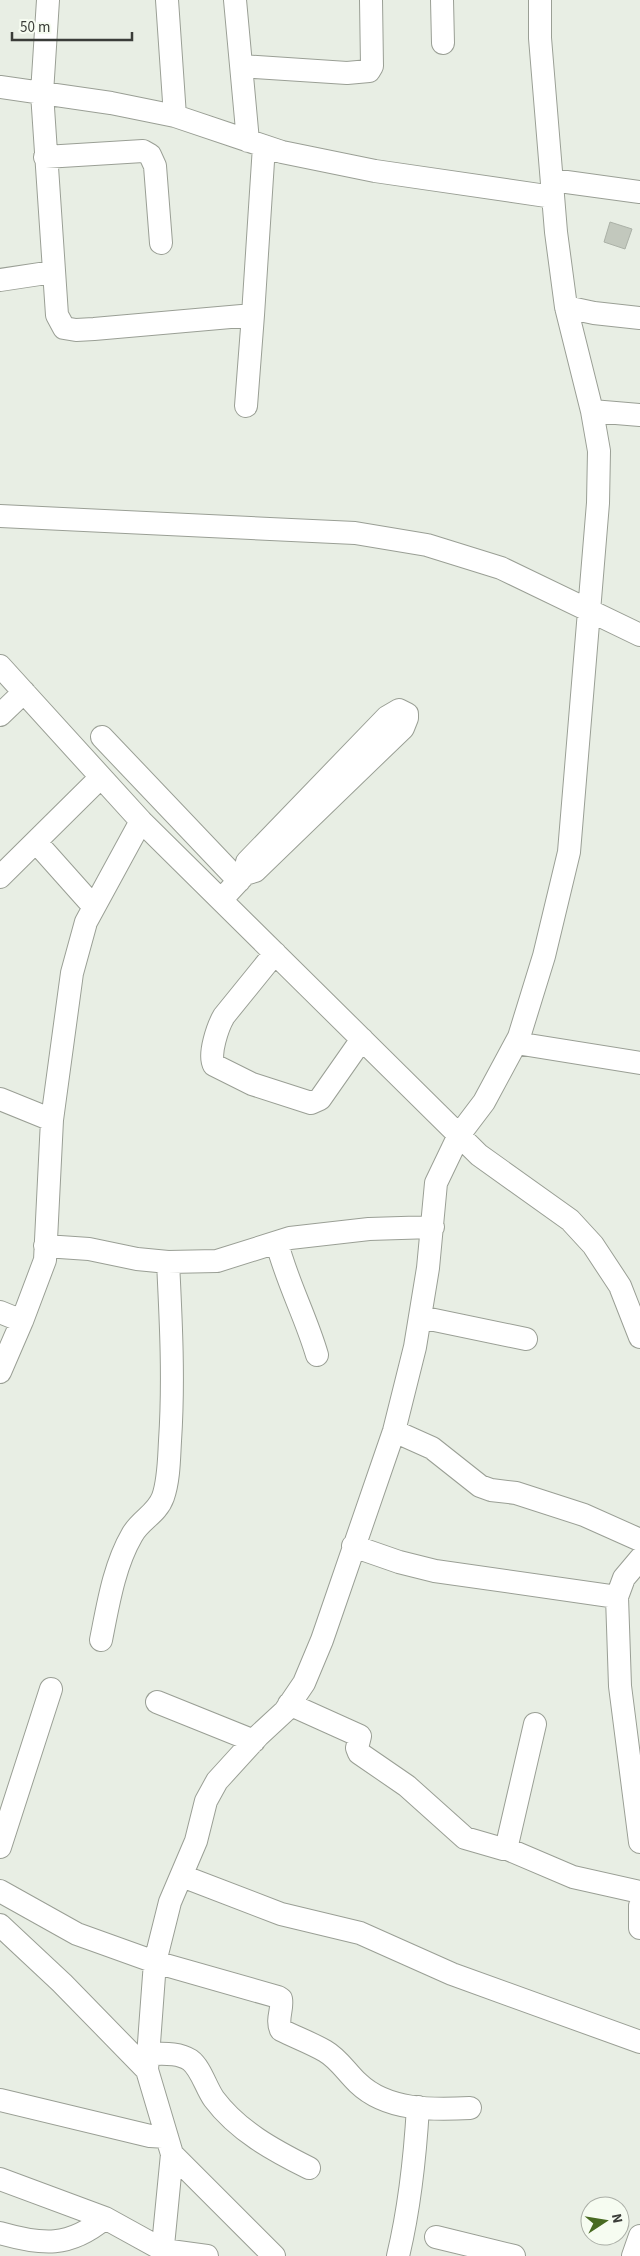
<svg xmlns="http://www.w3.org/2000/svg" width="640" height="2256" viewBox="0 0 640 2256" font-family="'Source Sans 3',sans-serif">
<rect width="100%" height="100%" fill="#e8eee4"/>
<!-- building -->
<path fill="#c2c8bd" stroke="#abb1a7" d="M610,222L632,229L625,249L604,242Z"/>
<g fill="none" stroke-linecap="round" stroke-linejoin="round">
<defs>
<path id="minor" d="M48,0L42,93L57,315L64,328L76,330L94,329L253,315L264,146
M167,0L175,116L282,152L375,171L553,197
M235,0L248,141
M442,0L443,43
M241,66L347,73L369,71L372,66L371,0
M0,87L111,103L175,116
M45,157L143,151L150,155L155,166L161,243
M552,180L640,192
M0,280L53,272
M566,307L594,313L640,318
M246,406L253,315
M592,411L640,415
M0,516L355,533L427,545L501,568L640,635
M0,666L141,821L479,1155L570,1220L593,1245L620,1286L640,1337
M0,715L24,692
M102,737L239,881
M36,842L94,907
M0,877L101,777
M221,900L245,874L255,871L403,728L407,718V714L399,710L387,717L247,862L245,874
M275,953L224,1016C218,1026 208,1055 214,1065L252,1084L311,1103L320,1099L362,1039
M516,1043L640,1063
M0,1099L52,1120
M277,1243C287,1282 306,1317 317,1355
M45,1246L89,1249L137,1259L168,1262L217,1261L290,1238L369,1229L433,1227
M0,1312L22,1321
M420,1317L526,1339
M0,1372L22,1321L45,1260L52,1120L72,973L86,922L141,821
M394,1431L432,1448L480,1486L491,1490L516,1493L584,1515L640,1540
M353,1546L399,1562L435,1571L617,1597
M640,1559L624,1578L617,1597L620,1686L640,1842
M101,1640C108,1605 114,1566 132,1535C140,1520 157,1514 163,1497C169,1480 169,1458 170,1441C174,1381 171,1322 168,1262
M157,1702L254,1741
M289,1704L360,1736L357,1748L359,1753L407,1786L465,1838L503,1849L507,1845L535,1724
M0,1847L51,1689
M505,1848L573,1877L640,1892
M182,1876L281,1914L360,1933L452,1974L640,2042
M0,1891L77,1934L155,1962L278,1997L281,1999C283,2010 276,2019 281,2030C295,2037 311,2043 325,2051C339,2059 347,2073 358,2083C387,2111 433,2110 470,2108
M640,1906V1928
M0,1925L62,1983L147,2070L172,2154L274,2256
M149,2054C162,2054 178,2052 190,2060C201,2068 206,2088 214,2099C238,2131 273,2150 309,2168
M147,2070L155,1962L170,1902L196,1841L206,1801L217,1781L258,1736L285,1711L304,1683L322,1640L394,1431L415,1347L428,1268L436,1183L459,1135L484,1102L519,1037L544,956L569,852L598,503L599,451L592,411L566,307L556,232L540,38V0
M0,2100L150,2136L167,2137
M0,2179L105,2218
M0,2233C42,2245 69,2248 105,2218L163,2250L207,2256
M436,2237L514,2256
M162,2256L172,2154
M398,2256C410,2206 415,2158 418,2107
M633,2256L640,2236"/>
</defs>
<!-- minor casing -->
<use href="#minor" stroke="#9a9f95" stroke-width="24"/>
<!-- minor -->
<use href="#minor" stroke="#fff" stroke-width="22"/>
</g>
<!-- north arrow -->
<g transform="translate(605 2221) rotate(78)"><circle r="24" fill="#f6fcf1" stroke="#abafa7"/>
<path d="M0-4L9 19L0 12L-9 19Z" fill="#486a21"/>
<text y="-8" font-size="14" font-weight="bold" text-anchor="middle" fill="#3a3c38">N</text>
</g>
<!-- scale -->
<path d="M12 32v8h120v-8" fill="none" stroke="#3a3c38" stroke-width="2.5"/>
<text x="20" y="32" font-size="15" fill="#3a3c38" stroke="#f6fcf1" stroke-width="4" paint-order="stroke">50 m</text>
</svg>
